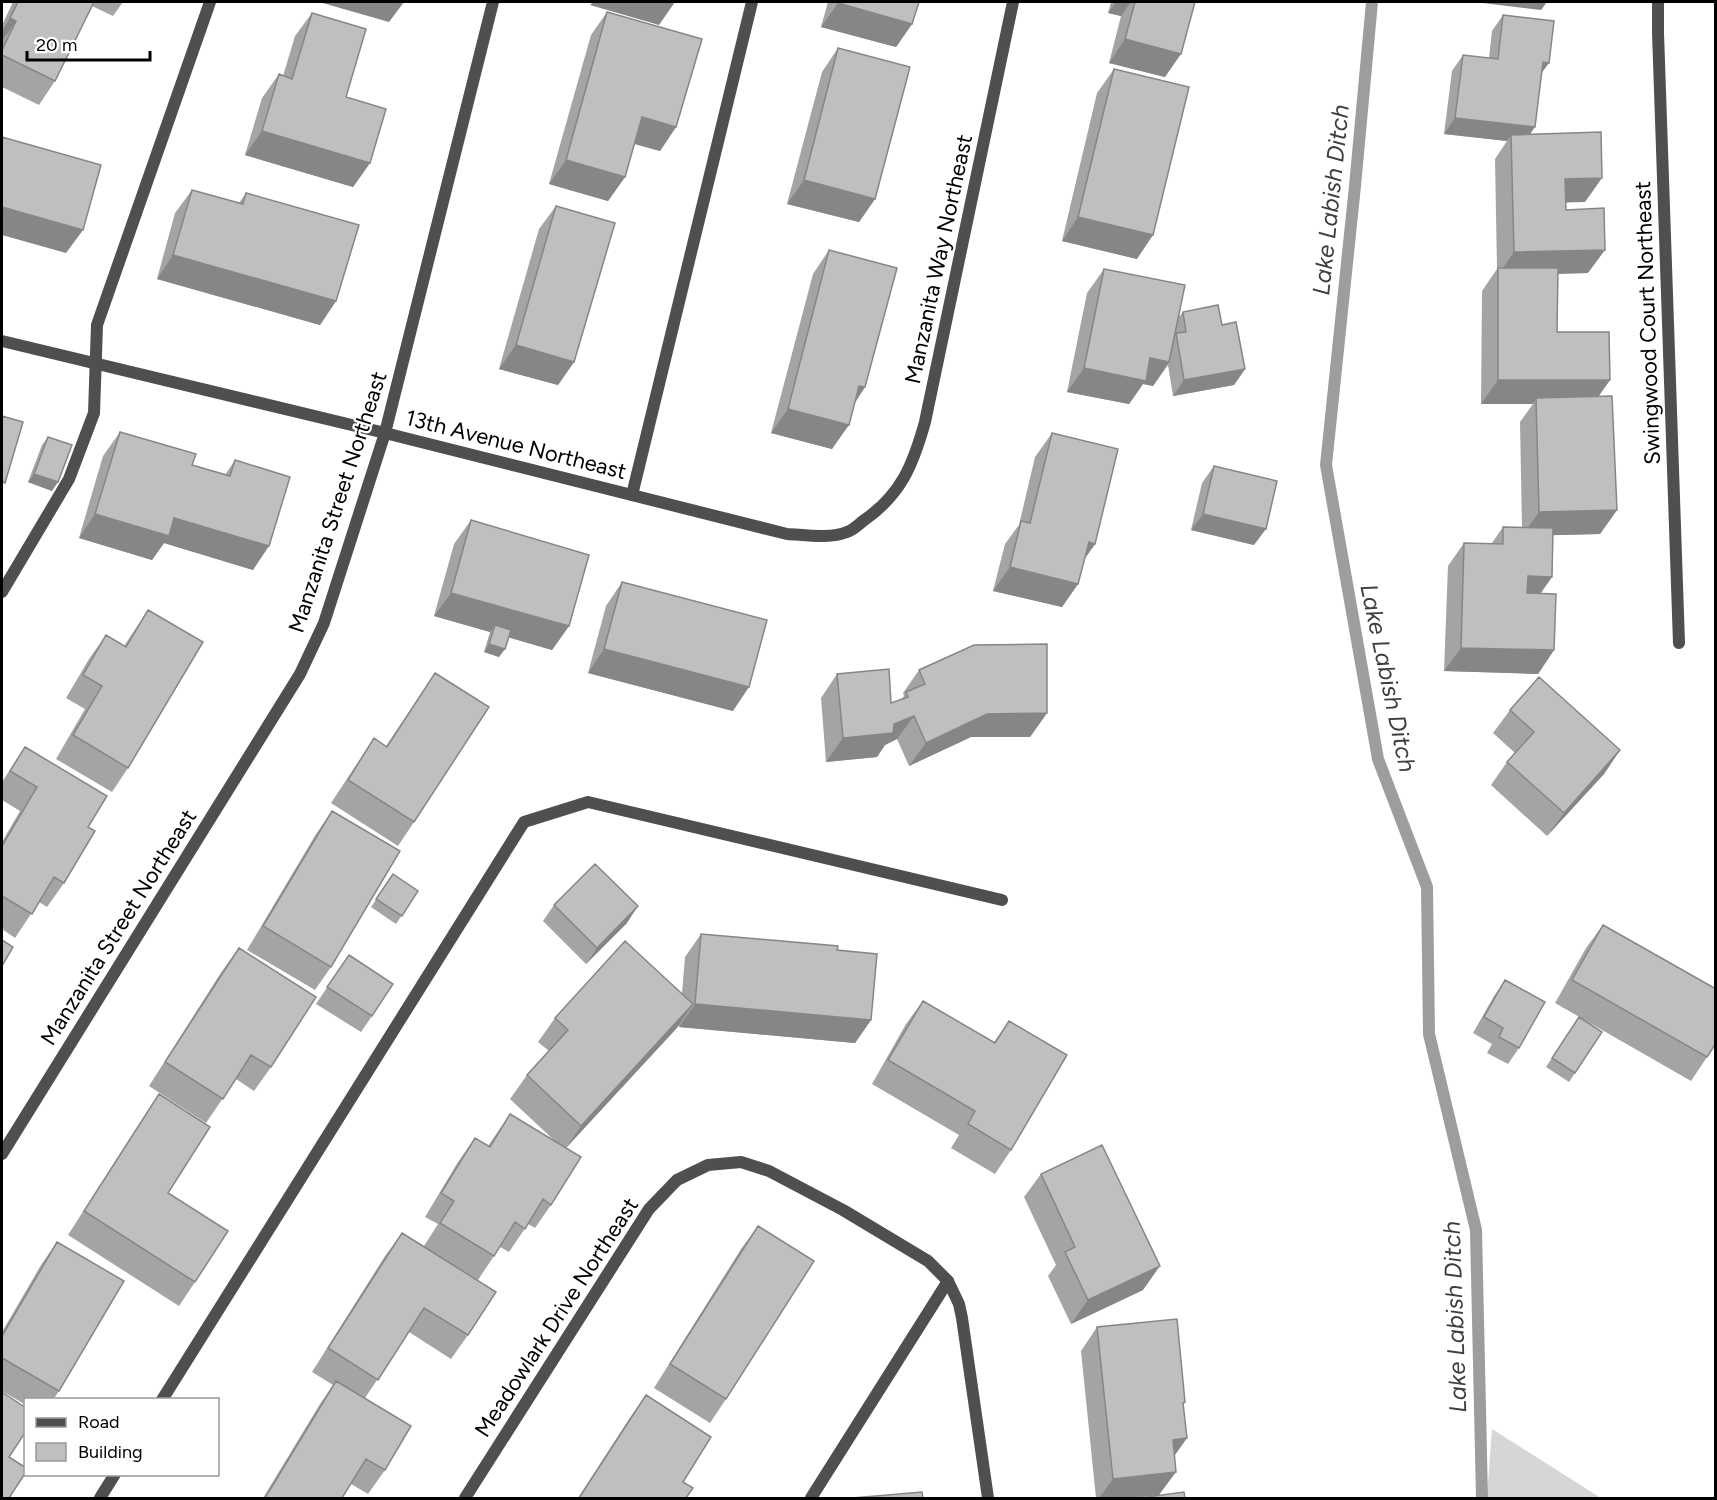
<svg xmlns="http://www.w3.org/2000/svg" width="1717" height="1500" viewBox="0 0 1717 1500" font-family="Figtree,sans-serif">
<rect width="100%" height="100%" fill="#fff"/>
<!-- green -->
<path fill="#d6d6d6" d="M1492,1428V1429L1601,1498H1487Z"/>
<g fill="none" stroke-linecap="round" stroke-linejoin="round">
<!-- stream -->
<path stroke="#9d9d9d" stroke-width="12" d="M1372,2L1355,186L1326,465L1378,759L1427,887L1429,1034L1476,1230L1482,1498"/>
<!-- service -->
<path stroke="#4f4f4f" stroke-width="12" d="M632,495L752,2
M2,592L69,479L94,413L97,325L210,2
M162,1400L524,822L588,802L1002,900
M100,1498L115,1474
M811,1498L948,1281"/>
<!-- minor -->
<path stroke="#4f4f4f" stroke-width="12" d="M1658,2V33L1679,643
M2,341L385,433L787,534C806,535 830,539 847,532C853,530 858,525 863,521C901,495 913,465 925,422L1013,2
M2,1154L300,674L324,623L385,433L493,2
M465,1498L649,1209L677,1180L708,1165L741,1162L769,1171L843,1210L928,1261L948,1281L959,1304L962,1318L988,1498"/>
</g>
<!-- wall -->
<path fill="#a4a4a4" d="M13,2H123L113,16L92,6L55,81L39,105L2,87V25Z
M828,2H919L912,24L896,47L821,27Z
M1111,2H1195L1165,77L1109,63L1121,16L1108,13Z
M607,12L676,127L660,151L634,144L625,177L608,201L549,184L591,35Z
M312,13L346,97L370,163L353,187L245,155L262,98L279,74L283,76L295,36Z
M1503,15L1549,63L1541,73L1530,135L1585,202H1566V210L1588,273L1558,274L1557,332L1610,380L1598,397L1617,510L1600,534L1553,535L1552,577L1540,594L1554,650L1538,674L1444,671L1448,566L1464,543H1492L1503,527L1522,528L1520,422L1533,404H1481L1482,291L1497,269L1495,159L1507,141L1444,134L1452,71L1463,55L1489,58L1492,31Z
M838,48L875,199L859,222L787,204L822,72Z
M1114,69L1137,259L1062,241L1097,93Z
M192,190L239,203L246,193L336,301L320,325L157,279L175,213Z
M556,206L574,362L558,385L499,369L539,229Z
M829,250L865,387L855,403L832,449L771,433L813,274Z
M1104,269L1178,318L1183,312L1222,325L1245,369L1234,385L1173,396L1168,365L1153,386L1143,384L1129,404L1067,392L1087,293Z
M120,432L192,465L225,475L235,460L253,570L164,543L152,560L79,538L103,456Z
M1052,433L1095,544L1084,559L1078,584L1062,607L993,591L1005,544L1019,525L1035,457Z
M48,437L52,491L28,482L42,445Z
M1214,466L1254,545L1191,530L1202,483Z
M471,520L569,626L552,650L508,637L499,657L484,652L490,632L434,616L454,544Z
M622,582L733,711L588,673L606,606Z
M148,610L128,768L112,792L56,759L85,709L66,698L89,659L106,635L124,646Z
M919,670L1047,713L1030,737H971L909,766L897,739L885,745L877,757L826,762L821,698L837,674L891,703L901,700L904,696L903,693Z
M435,673L414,822L398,846L331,803L374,738L386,746Z
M1510,710L1620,750L1604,774L1547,836L1491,785L1507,762L1515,753L1493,733Z
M25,747L88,827L64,883L47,907L39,902L15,938L2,929V842L20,811L2,800V782Z
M332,811L331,967L315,990L247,950L316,834Z
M393,874L418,891L396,924L371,907Z
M554,905L627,923L586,964L543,921Z
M1603,925L1707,1057L1691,1081L1555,1003L1586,948Z
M701,934L837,950L871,1020L855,1043L679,1027V1025L566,1148L551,1205L535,1228L528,1224L509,1252L500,1247L478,1280L427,1249L468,1335L451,1359L409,1332L365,1398L385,1470L368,1494L351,1484L342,1498H263L320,1404L333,1385L312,1372L385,1256L402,1233L424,1246L438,1224L425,1217L458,1162L475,1138L488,1146L510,1114L557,1143L510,1099L527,1075L549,1051L538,1042L555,1018L682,993L685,957Z
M239,948L271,1067L254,1091L236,1079L206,1123L149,1086L222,971Z
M349,955L372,1016L361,1032L316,1004Z
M1505,980L1519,1048L1508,1064L1487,1053L1492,1044L1473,1033L1494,996Z
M923,1001L994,1042L1009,1021L1011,1150L995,1174L951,1148L959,1135L872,1084L906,1024Z
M1579,1017L1575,1073L1569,1082L1546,1067Z
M159,1094L168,1193L195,1282L179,1306L68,1235L143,1118Z
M1041,1174L1143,1290L1071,1324L1048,1276L1056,1265L1024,1197Z
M758,1226L726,1399L710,1423L654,1388L741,1249Z
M57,1242L59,1391L53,1400H26V1405L2,1391V1332L41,1265Z
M1097,1327L1185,1402L1183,1406L1187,1438L1174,1455L1159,1495L1131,1498H1096L1081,1351Z
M646,1395L683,1482L686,1498H578L629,1419Z"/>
<!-- shaded-wall -->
<path fill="#868686" d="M319,2H404L389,22Z
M593,2H675L659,25L590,5Z
M1116,2H1131L1121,16L1108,13Z
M1474,2H1547L1541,10Z
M838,3L912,24L896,47L821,27Z
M10,18L16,21L2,41V31Z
M1125,39L1181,54L1165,77L1109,63Z
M1543,62L1549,63L1537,79Z
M642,117L676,127L660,151L625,141Z
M1455,118L1535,127L1524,143L1511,135L1507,141L1444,134Z
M262,131L370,163L353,187L245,155Z
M566,160L625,177L608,201L549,184Z
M1602,178L1585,202L1548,203L1565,179Z
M804,180L875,199L859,222L787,204Z
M2,207L83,230L66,253L2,235Z
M1078,217L1153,235L1137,259L1062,241Z
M1605,250L1588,273L1498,275L1514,252Z
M173,255L336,301L320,325L157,279Z
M516,345L574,362L558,385L499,369Z
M1150,358L1169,362L1153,386L1143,384L1129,404L1067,392L1084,368Z
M1245,369L1234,385L1173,396L1184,380Z
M1498,380H1610L1593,404L1536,398L1533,404H1481Z
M859,386L865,387L849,411Z
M788,409L849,425L832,449L771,433Z
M34,474L58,482L52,491L28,482Z
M1617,510L1600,534L1522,536L1539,512Z
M95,514L174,518L269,546L253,570L164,543L152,560L79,538Z
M1203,514L1266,529L1254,545L1191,530Z
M1089,542L1095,544L1079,567Z
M1010,567L1078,584L1062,607L993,591Z
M1528,576L1552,577L1535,601L1512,600Z
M451,593L569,626L552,650L493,633L495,625L490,632L434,616Z
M489,644L505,649L499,657L484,652Z
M1461,648L1554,650L1538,674L1444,671Z
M604,649L749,687L733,711L588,673Z
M1047,713L1030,737H971L909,766L926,743L987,714Z
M914,716L897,739L885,745L877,757L826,762L843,738L894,724Z
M1620,750L1604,774L1547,836L1564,813Z
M638,906L627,923L586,964L597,948Z
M693,1004L677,1028L565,1149L581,1126Z
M695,1004L871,1020L855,1043L679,1027Z
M1160,1266L1143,1290L1071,1324L1088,1300Z
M1187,1438L1170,1462L1173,1440Z
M1176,1472L1159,1495L1131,1498H1099L1113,1479Z"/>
<!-- building -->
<path fill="#bfbfbf" stroke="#868686" stroke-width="1.5" d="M18,2H94L55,81L2,55V50L16,21L10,18Z
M838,2H919L912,24L838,3Z
M1135,2H1195L1181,54L1125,39Z
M607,12L702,39L676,127L642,117L625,177L566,160Z
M312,13L366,29L346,97L386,109L370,163L262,131L279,74L292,79Z
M1503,15L1554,21L1549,63L1543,62L1535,127L1455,118L1463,55L1498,59Z
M838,48L910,67L875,199L804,180Z
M1114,69L1189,87L1153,235L1078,217Z
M1601,132L1602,178L1565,179L1566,210L1604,208L1605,250L1514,252L1511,135Z
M2,137L101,165L83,230L2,207Z
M192,190L243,204L246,193L359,225L336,301L173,255Z
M556,206L615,223L574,362L516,345Z
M829,250L897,268L865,387L859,386L849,425L788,409Z
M1498,268H1558L1557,332H1609L1610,380H1498Z
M1104,269L1185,285L1169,362L1150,358L1146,381L1084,368Z
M1218,305L1222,325L1236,322L1245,369L1184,380L1176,333L1186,332L1183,312Z
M1612,396L1617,510L1539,512L1536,398Z
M2,416L23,422L5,483L2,481Z
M120,432L196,454L192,465L230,476L235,460L290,477L269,546L174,518L169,536L95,514Z
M1052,433L1118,449L1095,544L1089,542L1078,584L1010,567L1021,521L1030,523Z
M48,437L72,445L58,482L34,474Z
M1214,466L1277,481L1266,529L1203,514Z
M471,520L589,555L569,626L451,593Z
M1503,527L1553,528L1552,577L1528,576L1527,593L1556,594L1554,650L1461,648L1464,543L1503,544Z
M622,582L767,620L749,687L604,649Z
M148,610L203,642L128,768L73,735L102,686L83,675L106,635L126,647Z
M495,625L511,630L505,649L489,644Z
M1047,644V713L987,714L926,743L914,716L894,724L893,733L843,738L837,674L889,669L891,703L908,697L906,692L925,684L919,670L974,645Z
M435,673L489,707L414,822L348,780L374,738L387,747Z
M1539,677L1620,750L1564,813L1507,762L1534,732L1510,710Z
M25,747L107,796L88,827L95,831L64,883L54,877L32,914L2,896V846L37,787L10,771Z
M332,811L400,851L331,967L263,926Z
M595,864L638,906L597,948L554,905Z
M393,874L418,891L402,916L376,899Z
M1603,925L1716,989V1043L1707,1057L1572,980Z
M701,934L838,946L837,950L877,954L871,1020L695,1004Z
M2,940L13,947L2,966Z
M625,941L693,1004L581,1126L527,1075L568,1030L555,1018Z
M239,948L316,997L271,1067L251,1055L223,1099L165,1062Z
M349,955L393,984L372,1016L327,987Z
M1505,980L1545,1002L1519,1048L1499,1037L1503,1028L1484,1017Z
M923,1001L995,1043L1009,1021L1067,1055L1011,1150L968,1124L975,1111L888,1060Z
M1579,1017L1602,1032L1575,1073L1552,1058Z
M159,1094L210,1127L168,1193L228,1231L195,1282L84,1211Z
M510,1114L581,1157L551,1205L543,1199L525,1229L515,1222L494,1256L440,1223L454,1201L441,1193L475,1138L490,1147Z
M1102,1145L1160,1266L1088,1300L1065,1252L1075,1247L1041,1174Z
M758,1226L814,1261L726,1399L670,1364Z
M402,1233L496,1292L468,1335L424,1308L378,1380L328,1348Z
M57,1242L124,1281L59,1391L2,1358V1336Z
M1177,1319L1185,1402L1183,1403L1187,1438L1173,1440L1176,1472L1113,1479L1097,1327Z
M336,1381L411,1426L385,1470L366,1459L342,1498H265Z
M2,1392L26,1408V1431L9,1457L26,1468V1472L9,1498H2Z
M646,1395L711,1437L683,1482L693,1488L686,1498H579Z
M922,1492L923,1498H852Z
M1184,1492L1185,1498H1139Z"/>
<g text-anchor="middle" stroke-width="4.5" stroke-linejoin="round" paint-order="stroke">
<!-- street labels -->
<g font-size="22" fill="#000" stroke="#fff">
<text transform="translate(938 259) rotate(-78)" y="8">Manzanita Way Northeast</text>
<text transform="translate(1647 323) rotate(-92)" y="8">Swingwood Court Northeast</text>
<text transform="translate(516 444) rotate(14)" y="8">13th Avenue Northeast</text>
<text transform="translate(337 502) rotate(-72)" y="8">Manzanita Street Northeast</text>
<text transform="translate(118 927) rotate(-58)" y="8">Manzanita Street Northeast</text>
<text transform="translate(556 1317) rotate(-57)" y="8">Meadowlark Drive Northeast</text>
</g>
<!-- water labels -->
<g font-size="24" font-style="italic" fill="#3e3e3e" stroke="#fff">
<text transform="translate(1331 200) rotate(-84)" y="8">Lake Labish Ditch</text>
<text transform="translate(1388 678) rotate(78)" y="8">Lake Labish Ditch</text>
<text transform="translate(1455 1317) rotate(-92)" y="8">Lake Labish Ditch</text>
</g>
</g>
<!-- border -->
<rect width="1717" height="1500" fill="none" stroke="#000000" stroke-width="6"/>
<!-- legend -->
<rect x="24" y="1398" width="195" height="78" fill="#ffffff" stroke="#999999" stroke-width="1.5"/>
<rect x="36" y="1418" width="30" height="9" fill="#4f4f4f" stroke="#999999" stroke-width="1.5"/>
<text x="78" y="1428" font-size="18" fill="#000000">Road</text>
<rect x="36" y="1443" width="30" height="18" fill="#bfbfbf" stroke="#999999" stroke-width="1.5"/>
<text x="78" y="1458" font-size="18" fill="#000000">Building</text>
<!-- scale -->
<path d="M27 51v9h123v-9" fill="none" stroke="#000000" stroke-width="3"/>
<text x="36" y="51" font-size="18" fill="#000000" stroke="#ffffff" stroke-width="4.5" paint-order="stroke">20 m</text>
</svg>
